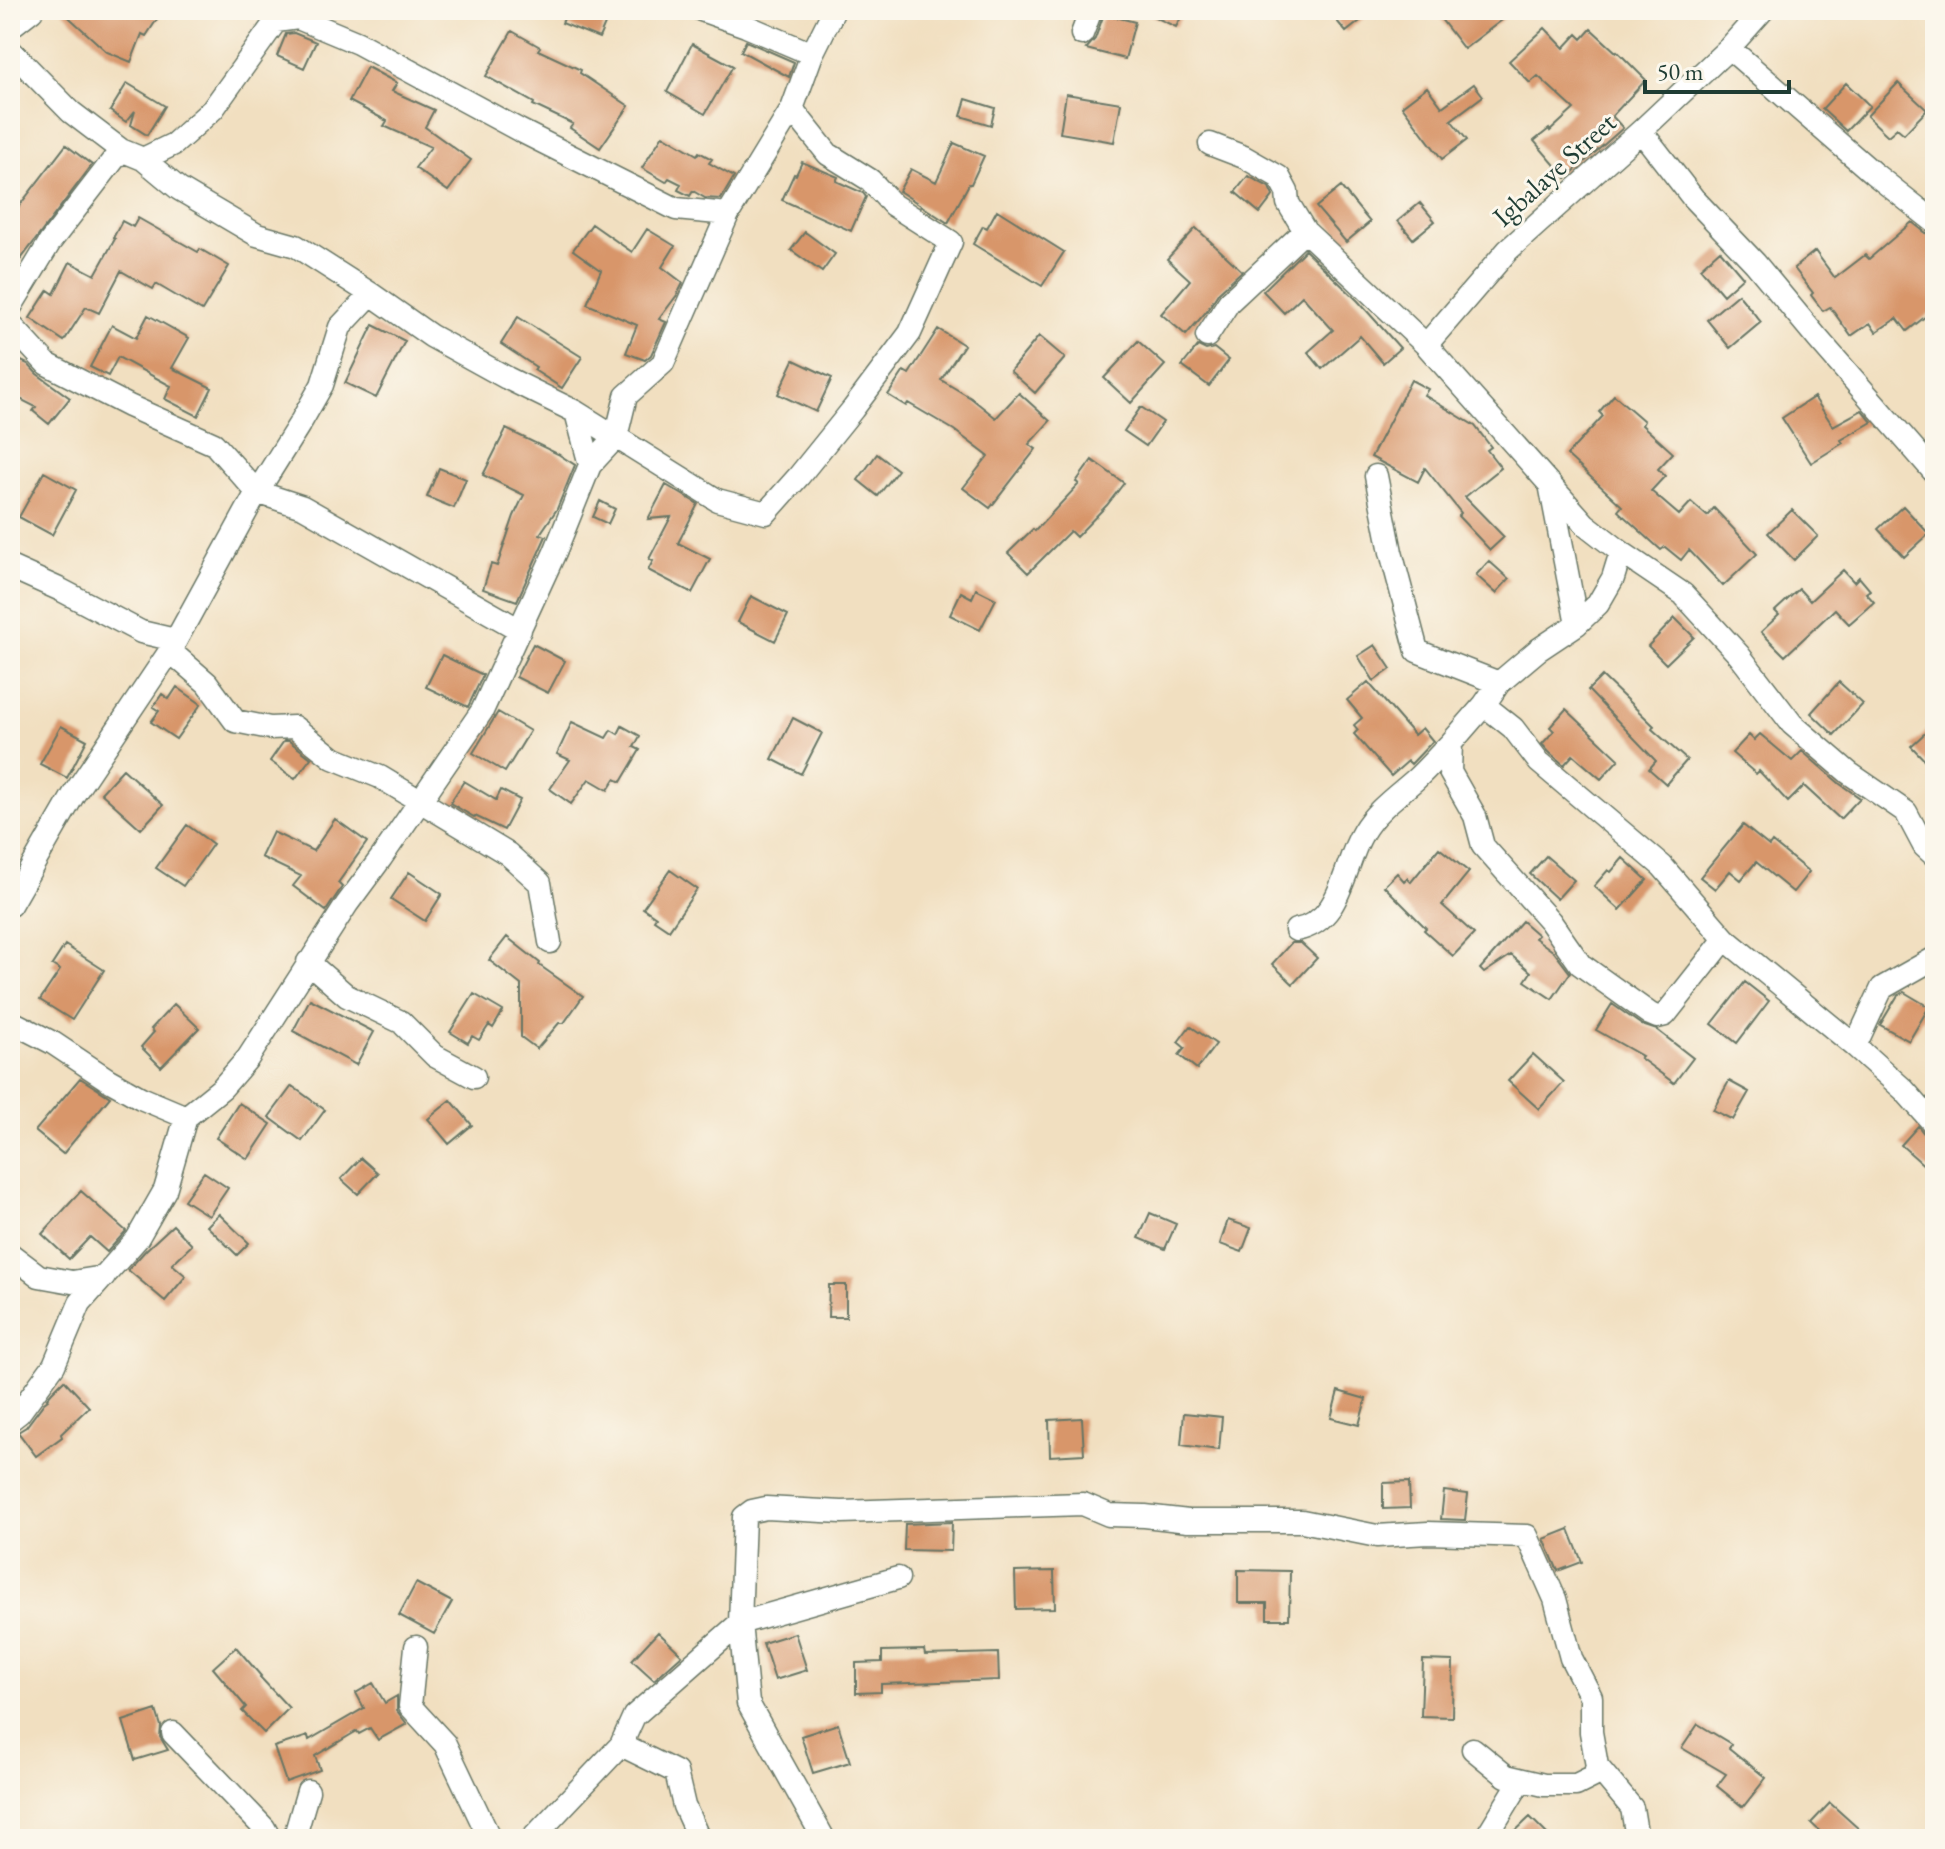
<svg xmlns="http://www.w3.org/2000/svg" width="1945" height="1849" viewBox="0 0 1945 1849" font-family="'EB Garamond',serif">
<rect width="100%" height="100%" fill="#fbf7ec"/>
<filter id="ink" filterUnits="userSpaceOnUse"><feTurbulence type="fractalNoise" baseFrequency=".0125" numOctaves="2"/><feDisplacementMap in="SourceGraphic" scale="16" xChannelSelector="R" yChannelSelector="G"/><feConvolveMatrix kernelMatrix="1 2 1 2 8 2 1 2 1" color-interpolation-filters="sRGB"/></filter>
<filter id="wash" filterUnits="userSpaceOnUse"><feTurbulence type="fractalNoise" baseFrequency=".006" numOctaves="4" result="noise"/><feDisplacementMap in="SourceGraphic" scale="32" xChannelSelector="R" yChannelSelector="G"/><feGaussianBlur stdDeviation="1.8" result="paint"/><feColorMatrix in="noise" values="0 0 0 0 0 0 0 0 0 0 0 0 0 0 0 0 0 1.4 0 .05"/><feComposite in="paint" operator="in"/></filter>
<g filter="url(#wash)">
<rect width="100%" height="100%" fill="#f1dfc0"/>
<g id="blocks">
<!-- building -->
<path fill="#d8966b" d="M61,10H163L146,36L142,34L131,62L107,52Z
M568,10H611L599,38L562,23Z
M1140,10H1185L1176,27Z
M1328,10H1374L1346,32Z
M1434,10H1515L1464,49Z
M1104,14L1135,22L1125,59L1086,49L1095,39Z
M1545,28L1564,48L1577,34L1582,39L1591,29L1616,52L1617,51L1646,80L1612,116L1623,128L1566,178L1534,141L1549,129L1550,131L1574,109L1538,76L1530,83L1509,61Z
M512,31L540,47L538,50L581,70L580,73L629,106L600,148L570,128L573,124L533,105L534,103L486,76Z
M294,33L316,42L304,68L277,56L286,34Z
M746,41L794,62L789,77L741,51Z
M692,44L733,66L705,114L667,92Z
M367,67L397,83L392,91L434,110L425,127L471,160L448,191L415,168L431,147L384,126L387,121L349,101Z
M127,83L165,106L147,135L131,125L135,111L126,122L110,111Z
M1846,83L1870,106L1846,131L1822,109Z
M1898,83L1927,110L1904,134L1897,128L1888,136L1867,116Z
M1474,84L1483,96L1451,120L1467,140L1442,159L1402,106L1427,87L1442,107Z
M1066,94L1121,103L1114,142L1060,133Z
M966,99L995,108L991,125L961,116Z
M663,135L697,155L699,152L712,159L709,163L734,177L721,199L705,198L693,191L690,196L678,190L681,184L669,178L666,182L642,168Z
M954,143L984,156L971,184H969L948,223L899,191L911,169L936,182Z
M66,145L92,165L21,259L10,251V199L19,206Z
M802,162L838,177L836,181L863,193L866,197L851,231L782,200L794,174L796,175Z
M1248,176L1269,187L1273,196L1260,213L1235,192Z
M1341,187L1370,222L1346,242L1316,207Z
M1420,203L1435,221L1413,239L1398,221Z
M997,210L1064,252L1042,286L973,244L983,226L987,228Z
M138,218L198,252L200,249L229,266L202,311L156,284L153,289L121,271L99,313L86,307L64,341L30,318L48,290L54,294L70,262L95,275L115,239L113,238L122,221L133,227Z
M1912,222L1926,233L1935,236V309L1907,331L1897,318L1876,332L1870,323L1851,336L1830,307L1823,311L1811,295L1813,293L1794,268L1815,251L1835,278L1865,255L1869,259Z
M592,224L632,252L647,229L675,246L662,267L683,283L677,295L659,319L666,322L651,355L645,360L626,353L637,325L587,304L601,270L573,250Z
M1196,228L1242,271L1219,292L1206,312L1186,335L1161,314L1190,280L1167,259Z
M805,232L835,254L822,272L791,250Z
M1305,250L1358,301L1400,348L1383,363L1360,336L1322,369L1308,352L1333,330L1302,296L1284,313L1263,291Z
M1720,250L1743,277L1723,295L1700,268Z
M1738,294L1761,322L1730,348L1707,320Z
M148,315L189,338L172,368L212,388L198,416L165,399L171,386L118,357L108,376L90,367L112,325L136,338Z
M518,317L582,357L562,388L534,370L536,367L501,344Z
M373,325L405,341L376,398L345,383Z
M938,329L964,345L941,380L971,398L996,418L1019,393L1050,421L1029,444L1036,449L990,508L963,488L988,456L954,430L908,403L906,406L888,395L904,371L909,374Z
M1039,336L1065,358L1035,393L1010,371Z
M1138,341L1165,365L1131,403L1104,378Z
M1198,346L1206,350L1214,348L1229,360L1209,386L1182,366Z
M10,356L28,364L37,374L70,398L49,424L33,411L36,407L10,394Z
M794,360L832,378L816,412L778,394Z
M1411,380L1428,389L1424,395L1475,426L1491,447L1487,450L1501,468L1465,497L1504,537L1490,550L1458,516L1461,513L1425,468L1418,482L1371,457Z
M1614,395L1644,421L1642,425L1673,453L1658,469L1665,476L1651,491L1679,515L1691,502L1707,516L1714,508L1757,554L1723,586L1689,550L1681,560L1665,547L1661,550L1618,511L1622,506L1567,455L1603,416L1599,412Z
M1814,397L1833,426L1862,410L1872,422L1841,440L1843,443L1811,463L1782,418Z
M1141,407L1163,422L1146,446L1124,431Z
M506,429L558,454L575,465L557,509L540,534L546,536L517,601L483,589L491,564L497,566L514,516L524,495L483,475Z
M877,454L898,470L878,496L858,480Z
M1092,460L1124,483L1107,505L1076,537L1070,531L1028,573L1008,553L1033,529L1035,531L1079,484L1076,482Z
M439,468L466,479L454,508L427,497Z
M44,472L76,490L52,535L19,517Z
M666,485L698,504L678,543L710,559L692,593L648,570L653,561L649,559L671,517L648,519Z
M600,501L615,509L608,524L593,517Z
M1903,506L1929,534L1904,557L1878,529Z
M1792,510L1818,536L1794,560L1768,533Z
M1489,561L1509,579L1496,593L1476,575Z
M1843,570L1854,582L1859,577L1870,590L1866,593L1874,602L1849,624L1835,609L1785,656L1761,632L1779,615L1775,611L1799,589L1810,601Z
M976,589L996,599L980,630L950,615L961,592L972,598Z
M751,596L788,615L775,641L738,622Z
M1675,618L1694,637L1666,664L1648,646Z
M533,644L565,661L548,693L516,677Z
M1375,645L1391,669L1374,681L1358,656Z
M442,655L483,675L468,707L426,687Z
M1602,676L1654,726L1652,729L1687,760L1666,784L1649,769L1656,761L1588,690Z
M1368,682L1414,735L1422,728L1433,741L1411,764L1408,761L1391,776L1354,734L1358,730L1354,725L1362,718L1347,700Z
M1839,682L1863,704L1834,735L1811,713Z
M177,687L201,704L176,739L151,722L159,711L153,707L162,694L169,699Z
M1566,709L1619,759L1601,779L1573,755L1564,765L1549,752L1542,744L1554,731L1550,727Z
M498,712L530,731L505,772L473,753Z
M793,718L822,733L801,774L772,759Z
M572,722L606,738L611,730L618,734L622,726L640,736L634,747L640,750L621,782L615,779L608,790L589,779L571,804L550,789L570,760L557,754Z
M1935,724V771L1911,746Z
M61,726L87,740L67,778L40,764Z
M1760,734L1792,761L1802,751L1840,784L1860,798L1840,819L1804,786L1788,802L1759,771L1756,774L1732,753L1749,735L1754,740Z
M284,741H289L311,758L295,779L270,761Z
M123,769L163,805L141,829L101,793Z
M464,781L496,800L501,790L520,800L504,830L475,816L474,817L450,803Z
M335,819L367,842L338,883L342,887L326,911L293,886L301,876L261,857L273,832L313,851Z
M187,825L213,844L183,886L156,868Z
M1743,825L1769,846L1772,842L1809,872L1793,892L1756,862L1741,880L1730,871L1715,889L1700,877Z
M1439,848L1469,872L1442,905L1474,934L1453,956L1424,930L1426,928L1384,886L1397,873L1404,881L1407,878L1411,882Z
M1546,856L1574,880L1557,899L1530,874Z
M1623,858L1647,880L1620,910L1594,886L1608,870L1611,872Z
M670,870L697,889L669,930L654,920L656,917L643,908Z
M409,872L442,894L425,921L391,899Z
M1522,921L1538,935L1535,938L1554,952L1570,973L1552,999L1525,981L1531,972L1511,955L1484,973L1480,969Z
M507,937L540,963L539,965L583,996L564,1023H559L537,1049L521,1037V985L489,960Z
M1291,943H1301L1317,958L1293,984L1272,964Z
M65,945L104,970L72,1020L40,1000L60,970L52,965Z
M1745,982L1769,1001L1737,1043L1712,1024Z
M1904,992L1929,1007L1909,1041L1880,1025L1898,995Z
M474,994L503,1011L493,1028L489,1025L479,1040L472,1036L468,1043L450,1032Z
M310,999L374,1032L356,1065L293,1031Z
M174,1004L199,1028L161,1067L141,1047L154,1032L151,1029Z
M1612,1004L1642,1025L1657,1030L1693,1058L1674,1083L1640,1058L1642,1056L1596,1030Z
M1190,1026L1216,1044L1197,1069L1179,1055L1185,1048L1178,1042Z
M1533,1054L1564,1082L1539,1109L1508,1081Z
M80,1078L110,1097L63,1154L35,1131Z
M1729,1081L1749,1092L1733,1120L1713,1110Z
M292,1086L325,1110L302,1141L269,1117Z
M451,1100L472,1125L449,1144L428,1119Z
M239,1103L271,1124L248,1159L216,1138Z
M1918,1126L1925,1135L1935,1139V1175L1901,1145Z
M361,1158L378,1173L358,1194L341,1179Z
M204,1172L228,1188L209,1216L184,1200Z
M81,1191L126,1231L107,1252L90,1237L69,1259L42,1234Z
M1150,1213L1176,1224L1165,1249L1139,1238Z
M219,1214L249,1243L237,1255L207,1226Z
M1228,1220L1251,1228L1242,1252L1220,1244Z
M173,1225L192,1245L172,1264L186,1276L165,1301L128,1270L146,1250Z
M829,1285H846V1317H828Z
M64,1380L89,1407L61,1434L62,1437L36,1456L18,1432L26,1427L44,1403L48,1400L47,1398L52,1392Z
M1338,1391L1366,1399L1359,1425L1331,1418Z
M1184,1413L1222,1417L1219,1450L1181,1445Z
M1082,1418L1084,1454L1050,1456L1049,1420Z
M1409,1482L1410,1508L1383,1509V1483Z
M1444,1491L1468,1494L1465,1520L1441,1519Z
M952,1522L951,1551L904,1550L905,1524Z
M1569,1529L1582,1562L1558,1571L1544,1539Z
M1238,1570L1290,1571L1289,1619H1267V1603H1238Z
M1054,1571L1055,1608L1016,1609L1015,1572Z
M416,1583L452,1602L434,1634L399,1615Z
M658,1632L682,1655L654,1680L632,1660Z
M795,1633L807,1670L775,1680L763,1643Z
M236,1647L261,1676L260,1677L289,1708L264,1733L242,1711L246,1707L213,1668Z
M924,1650L925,1655L998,1653L999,1680L881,1684V1692L856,1693V1663L882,1662V1651Z
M1423,1660L1453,1661L1452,1717L1421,1716Z
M373,1683L385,1703L397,1696V1711L407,1724L378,1740L370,1728L359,1734L357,1731L315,1756L320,1770L286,1782L274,1747L308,1736L309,1740L364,1708L356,1693Z
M156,1710L161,1726L160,1737L168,1750L135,1760L123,1721Z
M838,1724L850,1762L813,1773L801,1736Z
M1698,1724L1731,1744L1729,1748L1766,1778L1743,1807L1717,1786L1726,1774L1682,1748Z
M1830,1803L1860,1830L1851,1839H1828L1811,1823Z
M1530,1817L1552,1839H1507Z"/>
</g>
</g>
<g filter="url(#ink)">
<use href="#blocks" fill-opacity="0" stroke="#687665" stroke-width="2"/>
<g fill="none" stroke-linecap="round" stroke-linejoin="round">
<defs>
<path id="street" d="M701,10L746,26L812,54
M10,27L32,10
M1082,34L1091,10
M1729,48L1873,173L1935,222
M10,50L71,112L121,150L143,159L179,189L257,235L296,246L371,294L431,336L507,378L576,412L717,500L766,513L799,476L853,409L910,333L951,242L893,205L870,180L828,154L792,109
M1641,131L1693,198L1755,263L1818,339L1935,473
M1210,144L1244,157L1279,177L1287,192L1288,203L1305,231L1426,345L1585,524L1621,552L1683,594L1739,655L1792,724L1849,773L1906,812L1924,846L1935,856
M143,159L174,144L213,109L276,21L298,18L358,43L519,130L676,209L728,214
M10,308L50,242L121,150
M10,324L47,364L129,406L214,444L257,492L303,507L520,630
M1207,336L1229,302L1305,231
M1426,345L1508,250L1641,131L1729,48L1763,10
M576,412L590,465
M1376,476L1391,552L1417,651L1499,683
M1550,484L1577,624
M1621,552L1613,578L1598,604L1577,624L1538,650L1499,683L1484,705L1451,743L1450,772L1475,816L1483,846L1550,921L1580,964L1650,1014L1657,1017L1665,1015L1725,939
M10,567L61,590L141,632L175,640
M170,651L207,683L235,721L270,728L294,727L333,758L380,777L508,854L540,883L550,942
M1484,705L1513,728L1539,762L1662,866L1725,939L1855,1046L1904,1090L1935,1125
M10,905L74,794L170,651L257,492L302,420L322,385L340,327L371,294
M1296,930C1343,921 1342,867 1363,832C1375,811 1398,795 1416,779C1428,768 1439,755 1451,743
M308,962L347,996L401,1022L435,1056L474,1077
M10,1021L53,1043L107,1079L141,1098L186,1117
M1855,1046L1882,988L1935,958
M10,1254L39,1276L72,1282L104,1277
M10,1420L19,1413L54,1365L80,1303L137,1239L165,1190L186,1117L222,1088L248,1058L347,904L381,858L482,711L555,552L590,465L616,437L626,396L663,363L728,214L792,109L812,54L834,10
M416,1647L410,1706L445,1744L490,1839
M173,1733L264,1828L270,1839
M621,1745L676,1772L684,1806L699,1839
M1597,1766L1632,1808L1636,1832L1633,1839
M294,1839L308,1791
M532,1839L621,1745L634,1716L740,1623L744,1517L752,1511L766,1508L842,1512L1083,1504L1109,1515L1145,1516L1188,1521H1302L1377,1536L1428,1533L1527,1536L1555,1599L1571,1658L1591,1697V1732L1597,1766L1594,1776L1576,1785H1544L1506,1776L1473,1749
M824,1839L748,1703L740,1623L898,1578
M1485,1839L1521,1780"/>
</defs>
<!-- street casing -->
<use href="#street" stroke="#687665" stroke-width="25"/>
<!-- street -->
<use href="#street" stroke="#fff" stroke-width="22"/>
</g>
</g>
<g text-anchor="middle" stroke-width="6" stroke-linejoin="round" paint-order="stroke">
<!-- street labels -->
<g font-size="28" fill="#1f3d34" stroke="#fbf7ec">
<text transform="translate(1554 169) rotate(-42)" y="10">Igbalaye Street</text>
</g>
</g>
<!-- margin -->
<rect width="1945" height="1849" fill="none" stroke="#fbf7ec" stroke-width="40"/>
<!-- scale -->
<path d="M1645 80v12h144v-12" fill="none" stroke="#1f3d34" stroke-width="4"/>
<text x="1657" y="80" font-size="24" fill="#1f3d34" stroke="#fbf7ec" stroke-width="6" paint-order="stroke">50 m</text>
</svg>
